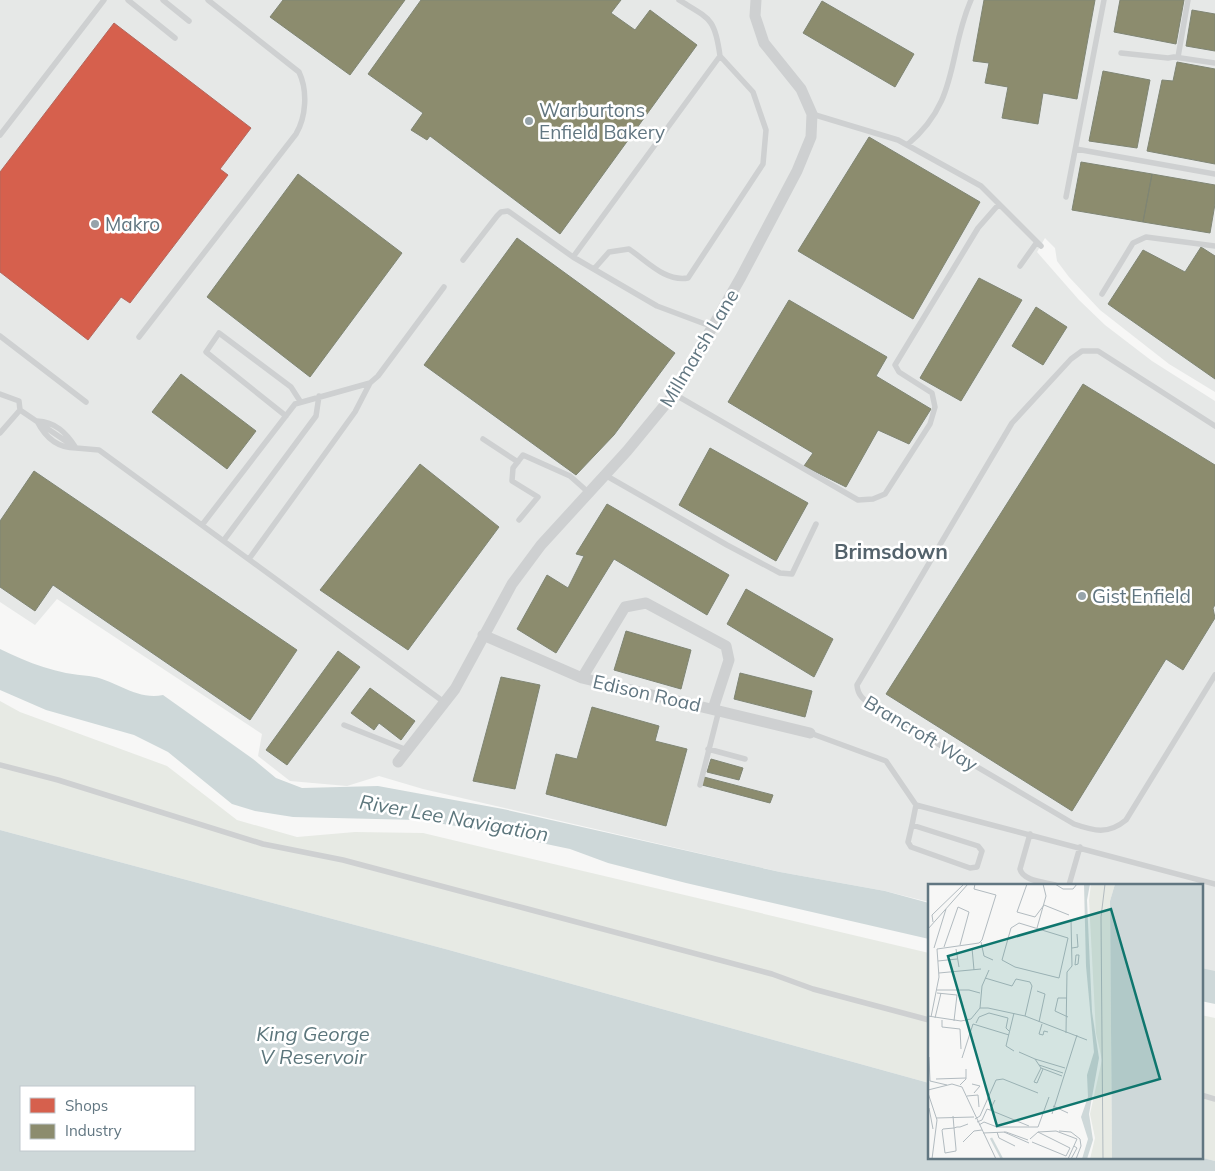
<svg xmlns="http://www.w3.org/2000/svg" width="1215" height="1171" viewBox="0 0 1215 1171" font-family="Mulish,sans-serif">
<rect width="100%" height="100%" fill="#f7f7f6"/>
<!-- built -->
<path fill="#e6e8e7" d="M0,0H1215V392L1169,364L1100,310L1069,277L1057,261L1055,248L1045,238L1037,252L1079,300L1105,325L1152,361L1215,401V973L1201,970V885H929V902L885,891L780,872L423,789L379,776L347,786L290,781L258,756L262,734L57,599L35,625L0,602Z"/>
<!-- green -->
<path fill="#e7eae4" d="M0,701L20,712L167,766L237,820L297,837L355,832L423,833L929,953V1083L449,950L0,830Z
M1201,1015L1215,1018V1161L1199,1157H1201Z"/>
<!-- water -->
<path fill="#ced8d9" fill-rule="evenodd" d="M0,649C28,663 58,674 89,676C114,679 137,701 163,695L253,759L276,778L302,788L378,786L503,809L780,872L885,891L929,903V939L686,883L608,863L570,849L475,829L418,820L293,817L255,811L232,804L168,752L134,735L46,710L0,690Z
M0,830L449,950L929,1083V1157H1199L1215,1161V1171H0ZM194,1087V1150H21V1087Z
M1201,968L1215,971V1004L1201,1001Z"/>
<!-- shops -->
<path fill="#d6604d" stroke="#b3675d" d="M114,23L251,128L220,169L228,175L130,303L121,297L88,340L0,272V172Z"/>
<!-- industry -->
<path fill="#8c8c6e" stroke="#7f8574" d="M283,0H405L350,75L270,17Z
M421,0H621L611,13L635,30L650,10L697,45L560,234L430,136L427,140L411,130L423,113L368,74Z
M984,0H1095L1077,99L1043,93L1038,124L1002,118L1008,87L985,83L989,63L973,61Z
M1120,0H1184L1176,44L1114,32Z
M822,1L914,54L895,87L803,33Z
M1192,10L1215,14V51L1186,46Z
M1177,62L1215,69V164L1147,151L1162,80L1173,81Z
M1103,71L1150,80L1137,148L1089,141Z
M869,137L980,202L913,319L798,251Z
M1081,162L1152,174L1143,222L1072,210Z
M298,174L402,253L310,377L207,297Z
M1152,174L1215,185V204L1210,233L1143,222Z
M517,238L675,353L614,435L576,475L424,365Z
M1201,247L1215,256V379L1108,304L1143,250L1185,272Z
M979,278L1022,300L961,401L920,378Z
M789,300L887,357L876,376L931,409L909,444L878,430L846,487L804,466L813,453L728,402Z
M1036,307L1067,327L1043,365L1012,346Z
M181,374L256,431L227,469L152,412Z
M1083,384L1215,465V605L1213,608L1215,618L1183,670L1166,659L1072,811L886,694Z
M710,448L808,503L776,561L679,505Z
M420,464L499,527L408,650L320,590Z
M34,471L297,650L250,720L53,585L35,611L0,587V521Z
M607,504L729,575L707,615L614,559L556,653L517,629L547,575L568,588L584,556L576,554Z
M746,589L833,639L814,677L727,624Z
M626,631L691,650L681,689L614,670Z
M338,651L360,667L287,765L266,750Z
M740,673L812,691L805,717L734,699Z
M501,677L540,685L515,789L473,781Z
M370,688L415,721L401,740L379,723L374,730L351,713Z
M592,707L659,726L655,741L687,749L666,826L546,794L556,754L577,759Z
M711,759L743,768L739,780L707,772Z
M704,777L773,795L770,803L702,785Z"/>
<g fill="none" stroke-linecap="round" stroke-linejoin="round">
<!-- service -->
<path stroke="#ced0d1" stroke-width="5.5" d="M128,0L175,38
M163,0L189,21
M1121,53L1168,58L1174,57L1215,63
M1178,57L1188,0
M812,114L898,140L954,171L981,186L1041,246
M0,135L104,0
M907,145C960,101 947,55 971,0
M1076,149L1215,174
M1066,197L1104,0
M573,257L720,56C715,18 710,19 679,0
M463,260L497,216L501,212L508,211L573,257L657,306L713,327
M1020,266L1037,242
M594,269L609,252L629,249C647,261 665,282 688,278L763,164L766,130L753,92L720,56
M1102,294L1133,243L1146,237L1215,246
M0,336L86,402
M139,337L296,134C306,117 308,91 299,72L208,0
M0,394L19,401L20,410L0,433
M674,394L858,500L873,499L885,494L930,424L935,407L932,393L899,372L895,365L978,228L999,204
M20,410L76,448L99,450L444,702
M286,416L206,352L219,333L291,387L300,401
M37,421C55,422 66,432 76,448C57,448 45,437 37,421Z
M1215,426L1098,351H1082L1071,359L1012,423L857,685C858,698 866,701 877,708L1074,824C1094,831 1108,835 1126,820L1215,675
M483,439L518,462
M605,475L727,545L780,573L792,574L816,524
M519,520L538,497L512,481L513,468L523,455L570,476L588,492
M202,525L295,404L370,383L378,376L444,287
M224,540L316,416L319,396
M249,559L355,412L370,383
M344,725L407,750
M810,733L886,761L916,805L1215,884
M708,749L745,759
M0,765L58,780L263,844L343,860L524,908L772,974L813,989L929,1020
M700,785L719,710
M912,825L978,846L982,851L977,867L970,868L911,847L908,842Z
M912,825L916,805
M1030,834L1020,869C1023,881 1044,882 1055,885
M1069,885L1080,847
M1201,1095L1215,1099"/>
<!-- minor -->
<path stroke="#ced0d1" stroke-width="11" d="M483,635L582,678L810,733
M582,678L625,607L646,603L726,646L729,660L713,709
M398,762L455,689L512,584L541,545L627,451L674,394L741,277L797,171L811,137L812,114L801,89L764,43L755,16L756,0"/>
</g>
<!-- markers -->
<g fill="#96a3aa" stroke="#fff" stroke-width="2">
<circle cx="529" cy="121" r="5"/>
<circle cx="95" cy="224" r="5"/>
<circle cx="1082" cy="596" r="5"/>
</g>
<g text-anchor="middle" stroke-width="5" stroke-linejoin="round" paint-order="stroke">
<!-- poi labels -->
<g font-size="19" fill="#617681" stroke="#fff" text-anchor="start">
<text x="539" y="117">Warburtons<tspan x="539" dy="22">Enfield Bakery</tspan></text>
<text x="105" y="231">Makro</text>
<text x="1092" y="603">Gist Enfield</text>
</g>
<!-- street labels -->
<g font-size="19" fill="#617681" stroke="#fff">
<text transform="translate(699 348) rotate(-59)" y="7">Millmarsh Lane</text>
<text transform="translate(647 693) rotate(13)" y="7">Edison Road</text>
<text transform="translate(921 733) rotate(31)" y="7">Brancroft Way</text>
</g>
<!-- water labels -->
<g font-size="20" font-style="italic" fill="#5c767c" stroke="#fff">
<text transform="translate(454 818) rotate(10)" y="7">River Lee Navigation</text>
<text x="313" y="1041">King George<tspan x="313" dy="23">V Reservoir</tspan></text>
</g>
<!-- quarter labels -->
<g font-size="21" font-weight="bold" fill="#54636c" stroke="#fff">
<text x="891" y="559">Brimsdown</text>
</g>
</g>
<!-- overview -->
<g transform="translate(928 884)">
<rect width="275" height="275" fill="#f7f7f6"/>
<path d="M163,0H187L182,17L184,275H162L167,254L162,230L174,176L168,149L161,16Z" fill="#e7eae4"/>
<path d="M156,0H162L159,16L164,128L171,174L161,230L165,256L159,275H154L160,255L153,233L160,213L159,191L166,168L158,82ZM187,0H275V275H184L182,17Z" fill="#ced8d9"/>
<path fill="none" stroke="#ced8d9" stroke-width="2.5" d="M63,254L74,275"/>
<path fill="none" stroke="#b2bbc0" stroke-width="1" d="M99,0L89,28L107,33L116,21L141,31M127,0L135,5H145L149,0M5,38L4,31L36,0M91,39L140,54L131,94L87,83L74,76L83,44ZM109,44L118,12L115,0M0,45L40,0M53,58L56,72L65,76M16,63L30,23L41,28L32,61M6,64L18,25M44,64L46,86M144,64L150,63L149,50M28,65L31,83M148,71H151L150,80L147,81ZM10,77L29,75M11,89L53,85M57,94L84,102L88,95L102,98L104,102L97,132M9,106H41L52,109M109,107L117,110L111,138M9,109L29,111L26,137M139,114H130L127,127L140,133M52,124L54,102L61,86M86,129L78,162L86,167M0,132L33,137L43,135L52,124H60L97,132L159,156M3,133L11,93L9,65L51,59L54,56L68,11L46,5L47,0M7,134L13,109M14,136V143L32,145L33,165M48,139L51,133L61,129L80,134L78,144L82,148M114,140L111,150L115,151L116,147L120,148M138,149L139,88L144,82L143,36M91,168L107,175L113,184L134,192M1,173L2,197L19,201M34,174L45,140L81,151M107,175L137,184M111,181L135,189M113,184L106,198L109,199L115,185M8,195L38,194M44,200L52,202L46,209M32,201L38,195V185M0,206L24,200L34,203L68,275M0,209L9,236L4,275M39,212L50,211L51,223M125,222L140,229M1,224L5,245M62,226L101,242M124,230L149,151M25,232L26,244L28,265V267L17,269L14,246L15,245L26,244L29,243H32L40,240M8,234L46,233M47,235L52,232L68,196L75,195L110,209M49,238L54,236L59,225L62,226L67,216M51,241L56,238L69,243H110L121,213M131,247L143,248L152,255L153,262L148,275M69,248L71,254L87,262M76,248L101,259M55,249L78,248L100,256M102,255L110,248L128,247L149,255L140,275M35,258L46,247L54,246M104,258L138,272L142,264L110,248M143,275L149,264L146,262M175,275L173,33L177,0"/>
<path fill="#0f766e" fill-opacity="0.15" stroke="#0f766e" stroke-width="2.5" d="M183,25L232,195L69,242L20,72Z"/>
<rect width="275" height="275" fill="none" stroke="#617681" stroke-width="2.5"/>
</g>
<!-- legend -->
<rect x="20" y="1086" width="175" height="65" fill="#ffffff" stroke="#c0c8cd"/>
<rect x="30" y="1098" width="25" height="15" fill="#d6604d" stroke="#c0c8cd"/>
<text x="65" y="1111" font-size="15" fill="#617681">Shops</text>
<rect x="30" y="1124" width="25" height="15" fill="#8c8c6e" stroke="#c0c8cd"/>
<text x="65" y="1136" font-size="15" fill="#617681">Industry</text>
</svg>
